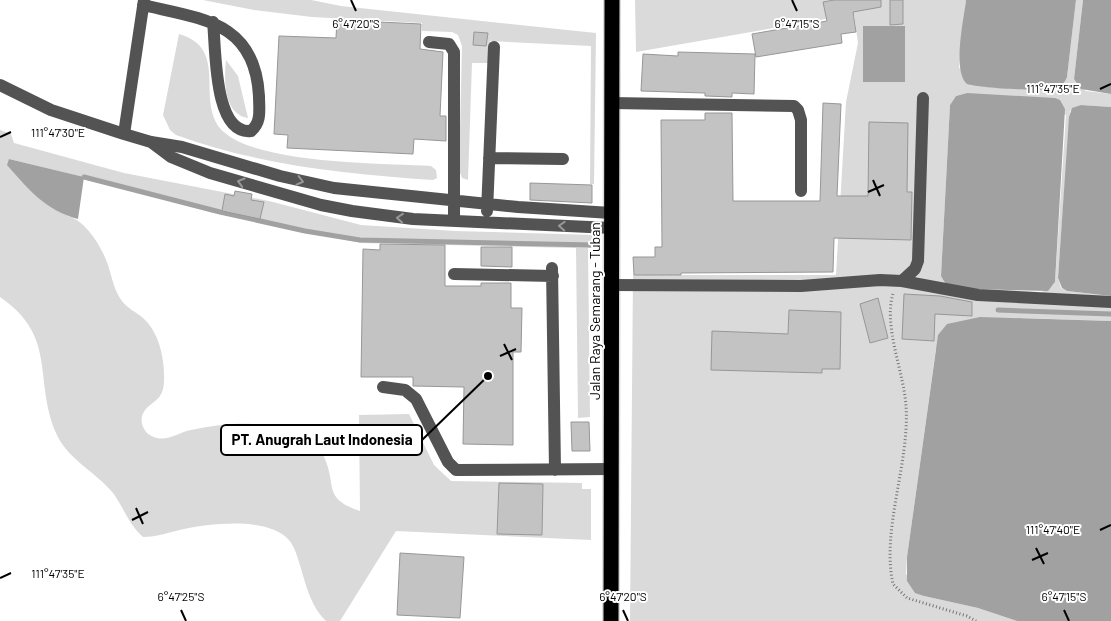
<svg xmlns="http://www.w3.org/2000/svg" width="1111" height="621" viewBox="0 0 1111 621" font-family="Barlow,sans-serif">
<rect width="100%" height="100%" fill="#fff"/>
<!-- green -->
<path fill="#dadada" fill-rule="evenodd" d="M203,0H311L341,6L596,33L594,184H590L591,46L490,41L489,63H472L468,180L462,178L459,170L462,46L458,35L452,32L422,31V23L312,17L254,10Z
M635,0H966L959,68L1067,77L1076,0H1083L1074,79L1086,91L1111,94V107L1081,105L1070,111L1058,278L1061,288L1067,291L1111,296V321L1023,318L936,348L907,557L906,574L924,596L978,608L1017,621H630L633,275H836L846,102L858,43L854,14L636,52ZM863,26H905V53ZM967,93L1066,115L1055,282L1053,285L1042,292L973,289L941,276L950,105L956,96Z
M179,34C232,49 192,105 225,133C262,164 381,163 431,166L436,170L437,178L433,180C346,174 258,165 176,135L170,130L163,115Z
M226,60L238,76L248,118C223,114 224,79 226,60Z
M0,130L11,134L14,143L124,173L269,201L361,225L455,231L594,235L593,248H588L590,417L578,418L576,248L361,243L210,212L84,177L9,159L68,216C86,221 102,247 108,265C112,277 114,291 122,301C127,308 136,312 143,318C160,333 165,361 164,382C163,404 148,400 142,416C140,426 146,436 157,438C168,441 180,432 191,430C210,426 232,423 252,424C274,425 312,434 323,455C338,484 321,498 360,511L359,415L409,414L434,465L451,481L582,483V489H591V540L396,531L340,621H326C306,602 304,571 294,548C280,515 213,523 184,529C170,532 157,537 143,537C129,525 124,508 113,493C95,471 68,460 56,433C33,378 58,337 0,297Z"/>
<!-- water -->
<path fill="#a1a1a1" d="M966,0H1076L1067,77C1065,82 1062,86 1056,88C1043,92 981,88 967,84C952,71 964,19 966,0Z
M1083,0H1111V94L1081,89L1074,79Z
M863,26H905V82H863Z
M967,93L1055,98L1060,100L1065,109L1055,282L1048,291L973,289L947,286L941,276L950,105L956,96Z
M1081,105L1111,107V296L1067,291L1062,288L1058,278L1069,117L1072,108Z
M9,159L84,177L78,219C45,210 28,189 7,165Z
M980,317L1111,321V621H1017L978,608L924,596L915,593L907,581V557L938,335L947,324Z"/>
<g fill="none" stroke-linecap="round" stroke-linejoin="round">
<!-- stream -->
<path stroke="#a1a1a1" stroke-width="5" d="M84,177L220,212L305,231L360,240L593,245
M998,310L1111,314"/>
</g>
<!-- building -->
<path fill="#c3c3c3" stroke="#979797" d="M834,0H881V7L853,12L856,32L841,34L842,43L756,57L752,34L827,21L823,2Z
M890,0H903V24L890,25Z
M337,20L421,24L420,49L443,52L440,116H446V141L414,139L413,154L287,148L288,135L274,134L279,36L336,38Z
M474,32L488,33L486,46L473,45Z
M678,52L755,54L754,94L732,93V97L705,96V93L641,91L643,54L678,56Z
M823,103L841,104L837,196H868L869,122L908,123L907,192H912L911,240L834,238L833,272L681,273V275H634L633,257H655V247H662L661,120H705V113H732L733,201H820Z
M530,183L592,185V203L530,200Z
M235,191L252,194L251,200L264,202L260,219L222,211L225,194L234,196Z
M380,244L445,245V286H481V283H511V308H522L521,352H513V445L463,444L464,387L413,386V377H361L363,249L380,250Z
M481,247H512V267L481,266Z
M904,294L940,296L972,302V316L935,314L934,341L902,339Z
M878,298L888,338L870,343L860,304Z
M789,310L841,312L840,369H822V373L711,370L712,331L788,334Z
M571,422H589L590,451H572Z
M499,483L543,484L542,535L497,534Z
M400,553L464,557L460,618L397,615Z"/>
<g fill="none" stroke-linecap="round" stroke-linejoin="round">
<defs>
<path id="highway" d="M611,621L612,0"/>
</defs>
<!-- highway casing -->
<use href="#highway" stroke="#dbdbdb" stroke-width="18"/>
<!-- path -->
<path stroke="#757575" stroke-width="3" stroke-dasharray="1 2.5" stroke-linecap="butt" d="M893,294C883,325 904,373 906,406C910,462 881,530 893,584L907,598L967,616L976,621"/>
<!-- minor -->
<path stroke="#535353" stroke-width="12" d="M143,5C203,19 255,22 259,96C259,109 262,122 251,131C213,135 216,47 213,22
M429,42L449,44L454,52V220
M0,85L51,110L124,134L151,142L182,147L280,176L334,188L518,207L611,213
M611,103L794,106L798,110L801,120V191
M124,134L144,0
M151,142L171,157L210,173L321,205L352,211L413,219L611,228
M489,158L563,159
M487,211L494,47
M552,268L555,470
M454,274L553,276
M902,281L915,269L918,261L923,98
M610,285L801,286L880,280L902,281L978,295L1111,302
M383,387L405,390L416,399L448,462L456,470L612,469"/>
<!-- highway -->
<use href="#highway" stroke="#000" stroke-width="15"/>
</g>
<!-- one-way arrows -->
<defs><path id="oneway-chevron" d="M-2-3.5L2.5 0L-2 3.5" fill="none" stroke-width="1.6" stroke-linecap="round" stroke-linejoin="round" transform="scale(1.25)"/></defs>
<g stroke="#989898">
<use href="#oneway-chevron" transform="translate(300 181) rotate(14)"/>
<use href="#oneway-chevron" transform="translate(241 182) rotate(-164)"/>
<use href="#oneway-chevron" transform="translate(400 218) rotate(-175)"/>
<use href="#oneway-chevron" transform="translate(562 226) rotate(-177)"/>
</g>
<!-- ticks -->
<path fill="none" stroke="#000" stroke-width="2" d="M351,0L356,11M792,0L797,11M1100,89L1111,84M0,137L11,132M873,180L880,196M868,192L884,185M504,344L512,360M500,356L516,349M136,508L143,524M132,520L148,512M1100,530L1111,525M1036,548L1044,564M1032,560L1048,553M0,578L11,573M181,610L186,621M623,610L628,621M1064,610L1069,621"/>
<g text-anchor="middle" stroke-width="4" stroke-linejoin="round" paint-order="stroke">
<!-- street labels -->
<g font-size="14" fill="#000" stroke="#fff">
<text transform="translate(595 311) rotate(-90)" y="5">Jalan Raya Semarang - Tuban</text>
</g>
</g>
<g font-size="12" text-anchor="middle" fill="#000" stroke="#fff" stroke-width="4" stroke-linejoin="round" paint-order="stroke">
<text x="356" y="28">6°47'20"S</text>
<text x="797" y="28">6°47'15"S</text>
<text x="1053" y="93">111°47'35"E</text>
<text x="58" y="137">111°47'30"E</text>
<text x="1053" y="534">111°47'40"E</text>
<text x="58" y="578">111°47'35"E</text>
<text x="181" y="601">6°47'25"S</text>
<text x="623" y="601">6°47'20"S</text>
<text x="1064" y="601">6°47'15"S</text>
</g>
<!-- callouts -->
<path fill="none" stroke="#000" stroke-width="2" d="M488 376L422 440"/>
<circle fill="#000" stroke="#fff" stroke-width="2" cx="488" cy="376" r="5"/>
<rect fill="#fff" stroke="#000" stroke-width="2" x="221" y="425" width="201" height="30" rx="5"/>
<g font-size="15" text-anchor="middle" font-weight="bold" fill="#000">
<text x="322" y="445">PT. Anugrah Laut Indonesia</text>
</g>
</svg>
